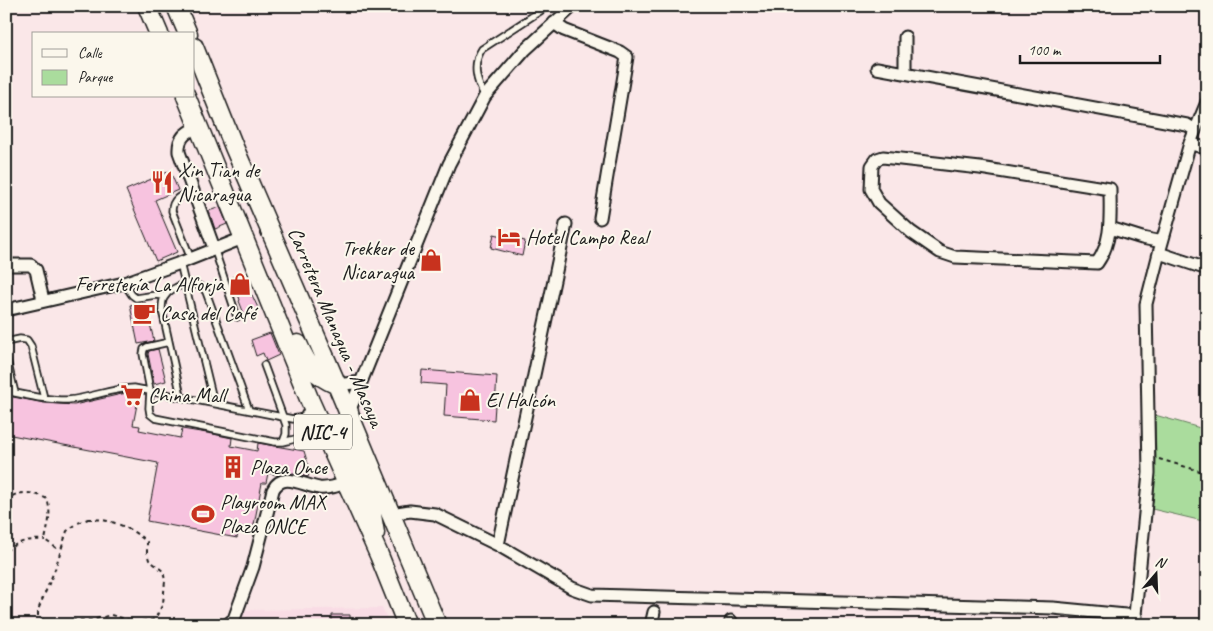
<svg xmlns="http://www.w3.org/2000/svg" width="1213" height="631" viewBox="0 0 1213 631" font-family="Caveat,sans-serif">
<rect width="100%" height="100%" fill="#fae7e8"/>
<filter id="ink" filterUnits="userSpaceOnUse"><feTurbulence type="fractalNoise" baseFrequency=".02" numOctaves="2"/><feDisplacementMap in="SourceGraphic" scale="10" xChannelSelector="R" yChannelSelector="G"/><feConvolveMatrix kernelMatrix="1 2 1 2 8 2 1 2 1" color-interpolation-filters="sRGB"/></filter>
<g filter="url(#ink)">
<!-- built -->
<path fill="#f9dce5" d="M382,608L390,625H242L244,610Z"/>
<!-- green -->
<path fill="#aadc9d" stroke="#637c5c" d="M1155,415L1207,430V522L1152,509L1156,458Z"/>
<!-- building -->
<path fill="#f7c3df" stroke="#1c1c1c" d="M170,171L178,190L155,200L177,252L156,261L126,190Z
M220,207L227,224L215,229L209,211Z
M494,234L525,241L522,256L491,248Z
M243,274L250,296L252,295L259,310L245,316L239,301L240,300L232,277Z
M145,302L154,341L138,344L130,305Z
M270,333L279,355L266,361L263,353L256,356L251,340Z
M158,349L166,381L154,384L148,354L149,351Z
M422,370L497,376L494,420L444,416L446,385L421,383Z
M126,393L139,394L133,425L140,426L139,430L180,438L182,429L213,434L232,438L231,446L257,451L258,443L304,451L310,471L308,477L294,473L278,475L268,473L266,483H262L253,530L239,527L237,538L147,521L158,463L6,434V407L8,396L44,403L74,405Z
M332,615H350V625H332Z"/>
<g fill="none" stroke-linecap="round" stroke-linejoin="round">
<defs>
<path id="service" d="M485,96C476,82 472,64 482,49L548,6
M214,248L237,317
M191,259L172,211C172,198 182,195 193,190
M180,263L214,403
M124,283L132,295L136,298L156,295L165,296
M6,342L20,339L27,340L31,346L44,398
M169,342L147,347L144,349L143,354L150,390L149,408L150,414L155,418L275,442H283L307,436L323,444
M6,356L15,393
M264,365L286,425V434L283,442
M6,391C26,395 48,401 68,400C91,398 112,388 134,388L293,419L303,417L308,408
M181,396L162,310C162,305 162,301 164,298C172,284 197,278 206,292L249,410"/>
<path id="minor" d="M554,23L564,30L620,52L627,57L600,218
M877,68L1187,125L1195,130
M905,73V37
M198,126C186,133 178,137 179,152L214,248
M1190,143L1207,149
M883,157L980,168L1110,189C1110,215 1113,241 1097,263L955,257L940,252L911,232L879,203L871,189L872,166L877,159Z
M1110,228L1142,238L1162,242
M1159,253L1207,269
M6,265H31L36,270L43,300
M6,310L124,283L180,263L243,238
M337,385L361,382
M349,412L449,164L485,96L525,50L573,6
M391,514L410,511L435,514L498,545L572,588L592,595L1053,608L1136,616
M498,545L566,224
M227,625L234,619L253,567L273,490C282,471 302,485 319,488C328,489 337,486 346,483
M651,625L654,612
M730,625L731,621
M1134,625L1149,473L1146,304L1159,253L1190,143L1207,102"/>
<path id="trunk" d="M147,6L159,34
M176,6L188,34
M194,47L234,147L337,385L437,625
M186,96L310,401L379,555L407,625
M298,344C308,366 314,375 337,385
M349,412L343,434L371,509L375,533"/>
</defs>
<!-- service casing -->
<use href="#service" stroke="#1c1c1c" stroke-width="9"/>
<!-- minor casing -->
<use href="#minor" stroke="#1c1c1c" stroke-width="15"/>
<!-- trunk casing -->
<use href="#trunk" stroke="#1c1c1c" stroke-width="21"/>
<!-- path -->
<path stroke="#1c1c1c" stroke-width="2" stroke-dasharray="4 4" stroke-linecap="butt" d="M1159,459L1207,473
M6,501C17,489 34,492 47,499C52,514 48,525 45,540L59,550
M88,519C109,518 132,528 147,542V553L149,560L163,571L165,580L163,604L156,617L152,620L136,622L111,615L93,620H75L53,622L45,621L38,617V610L55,569L67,531L78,523Z
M6,551C18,541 30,539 45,540"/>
<!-- service -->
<use href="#service" stroke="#fbf7ec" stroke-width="5.5"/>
<!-- minor -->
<use href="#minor" stroke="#fbf7ec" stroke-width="11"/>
<!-- trunk -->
<use href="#trunk" stroke="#fbf7ec" stroke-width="18"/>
</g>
</g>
<!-- icons -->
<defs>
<symbol id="restaurant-bare" viewBox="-9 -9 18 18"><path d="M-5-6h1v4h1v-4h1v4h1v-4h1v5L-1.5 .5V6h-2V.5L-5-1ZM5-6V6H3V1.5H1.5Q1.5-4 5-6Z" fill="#c8321e" stroke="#fbf7ec" stroke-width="2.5" paint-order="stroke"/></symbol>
<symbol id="hotel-bare" viewBox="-9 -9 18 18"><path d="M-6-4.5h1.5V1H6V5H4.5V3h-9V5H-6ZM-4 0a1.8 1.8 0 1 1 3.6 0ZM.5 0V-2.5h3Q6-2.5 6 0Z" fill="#c8321e" stroke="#fbf7ec" stroke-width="2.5" paint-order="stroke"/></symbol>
<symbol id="shop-bare" viewBox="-9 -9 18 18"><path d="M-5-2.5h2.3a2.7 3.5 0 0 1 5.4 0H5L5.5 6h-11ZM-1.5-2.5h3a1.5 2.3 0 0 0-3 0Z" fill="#c8321e" stroke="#fbf7ec" stroke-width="2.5" paint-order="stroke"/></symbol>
<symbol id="cafe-bare" viewBox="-9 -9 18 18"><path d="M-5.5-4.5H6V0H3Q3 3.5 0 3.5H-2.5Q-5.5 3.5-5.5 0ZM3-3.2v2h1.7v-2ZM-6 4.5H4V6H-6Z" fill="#c8321e" stroke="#fbf7ec" stroke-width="2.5" paint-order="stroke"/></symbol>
<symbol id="supermarket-bare" viewBox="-9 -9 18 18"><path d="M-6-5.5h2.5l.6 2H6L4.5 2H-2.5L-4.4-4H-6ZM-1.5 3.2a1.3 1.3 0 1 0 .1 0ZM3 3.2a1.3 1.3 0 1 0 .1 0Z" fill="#c8321e" stroke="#fbf7ec" stroke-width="2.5" paint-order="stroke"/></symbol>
<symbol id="building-bare" viewBox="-9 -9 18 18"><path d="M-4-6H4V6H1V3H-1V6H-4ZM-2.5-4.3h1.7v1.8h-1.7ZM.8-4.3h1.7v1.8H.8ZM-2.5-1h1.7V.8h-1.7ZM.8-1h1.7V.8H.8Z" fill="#c8321e" stroke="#fbf7ec" stroke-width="2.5" paint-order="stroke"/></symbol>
<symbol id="stadium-bare" viewBox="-9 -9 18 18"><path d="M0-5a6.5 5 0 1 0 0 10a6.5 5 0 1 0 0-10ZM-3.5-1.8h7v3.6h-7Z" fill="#c8321e" stroke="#fbf7ec" stroke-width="2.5" paint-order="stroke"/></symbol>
</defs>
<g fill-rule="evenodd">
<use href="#restaurant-bare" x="146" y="166" width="32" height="32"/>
<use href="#hotel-bare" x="493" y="221" width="32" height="32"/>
<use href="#shop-bare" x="415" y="244" width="32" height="32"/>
<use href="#shop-bare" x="224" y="268" width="32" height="32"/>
<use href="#cafe-bare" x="128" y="297" width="32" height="32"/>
<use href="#supermarket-bare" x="116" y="379" width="32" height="32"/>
<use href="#shop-bare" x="454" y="384" width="32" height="32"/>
<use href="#building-bare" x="217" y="451" width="32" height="32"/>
<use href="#stadium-bare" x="187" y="498" width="32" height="32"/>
</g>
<g text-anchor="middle" stroke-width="4" stroke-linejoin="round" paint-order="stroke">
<!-- shield labels -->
<rect fill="#fbf7ec" stroke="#5f5e5a" stroke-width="1" x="294" y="414.5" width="58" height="35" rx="4"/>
<g font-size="20" font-weight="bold" fill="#1c1c1c">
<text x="323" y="439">NIC-4</text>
</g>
<!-- poi labels -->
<g font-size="21" fill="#1c1c1c" stroke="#fbf7ec" text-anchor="start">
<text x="178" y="177">Xin Tian de<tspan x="178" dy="24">Nicaragua</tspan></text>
<text x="526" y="244">Hotel Campo Real</text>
<text x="414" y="255" text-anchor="end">Trekker de<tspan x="414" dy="24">Nicaragua</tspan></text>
<text x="224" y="291" text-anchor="end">Ferretería La Alforja</text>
<text x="160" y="320">Casa del Café</text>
<text x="148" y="402">China Mall</text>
<text x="486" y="407">El Halcón</text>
<text x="250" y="474">Plaza Once</text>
<text x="220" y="509">Playroom MAX<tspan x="220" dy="24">Plaza ONCE</tspan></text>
</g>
<!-- street labels -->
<g font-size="21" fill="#1c1c1c" stroke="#fbf7ec">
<text transform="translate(336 327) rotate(67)" y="7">Carretera Managua - Masaya</text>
</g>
</g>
<!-- margin -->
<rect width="1213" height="631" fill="none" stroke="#fbf7ec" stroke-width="25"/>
<rect x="12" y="12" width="1188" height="606" fill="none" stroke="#1c1c1c" stroke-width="2" filter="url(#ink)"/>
<!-- legend -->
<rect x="32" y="32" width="162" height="65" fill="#fbf7ec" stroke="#a29f99"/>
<rect x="42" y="49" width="25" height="8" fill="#fbf7ec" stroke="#a29f99"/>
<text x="78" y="58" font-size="15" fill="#1c1c1c">Calle</text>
<rect x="42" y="70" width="25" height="15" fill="#aadc9d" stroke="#a29f99"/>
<text x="78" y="82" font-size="15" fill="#1c1c1c">Parque</text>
<!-- north arrow -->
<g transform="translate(1156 574) rotate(19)" stroke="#fbf7ec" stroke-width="4" paint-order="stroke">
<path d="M0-4L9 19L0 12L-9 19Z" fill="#1c1c1c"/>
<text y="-8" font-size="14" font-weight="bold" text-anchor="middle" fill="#1c1c1c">N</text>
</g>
<!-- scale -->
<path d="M1020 55v8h140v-8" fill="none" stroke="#1c1c1c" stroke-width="2.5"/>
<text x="1028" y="55" font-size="15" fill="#1c1c1c" stroke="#fbf7ec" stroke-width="4" paint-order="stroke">100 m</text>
</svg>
